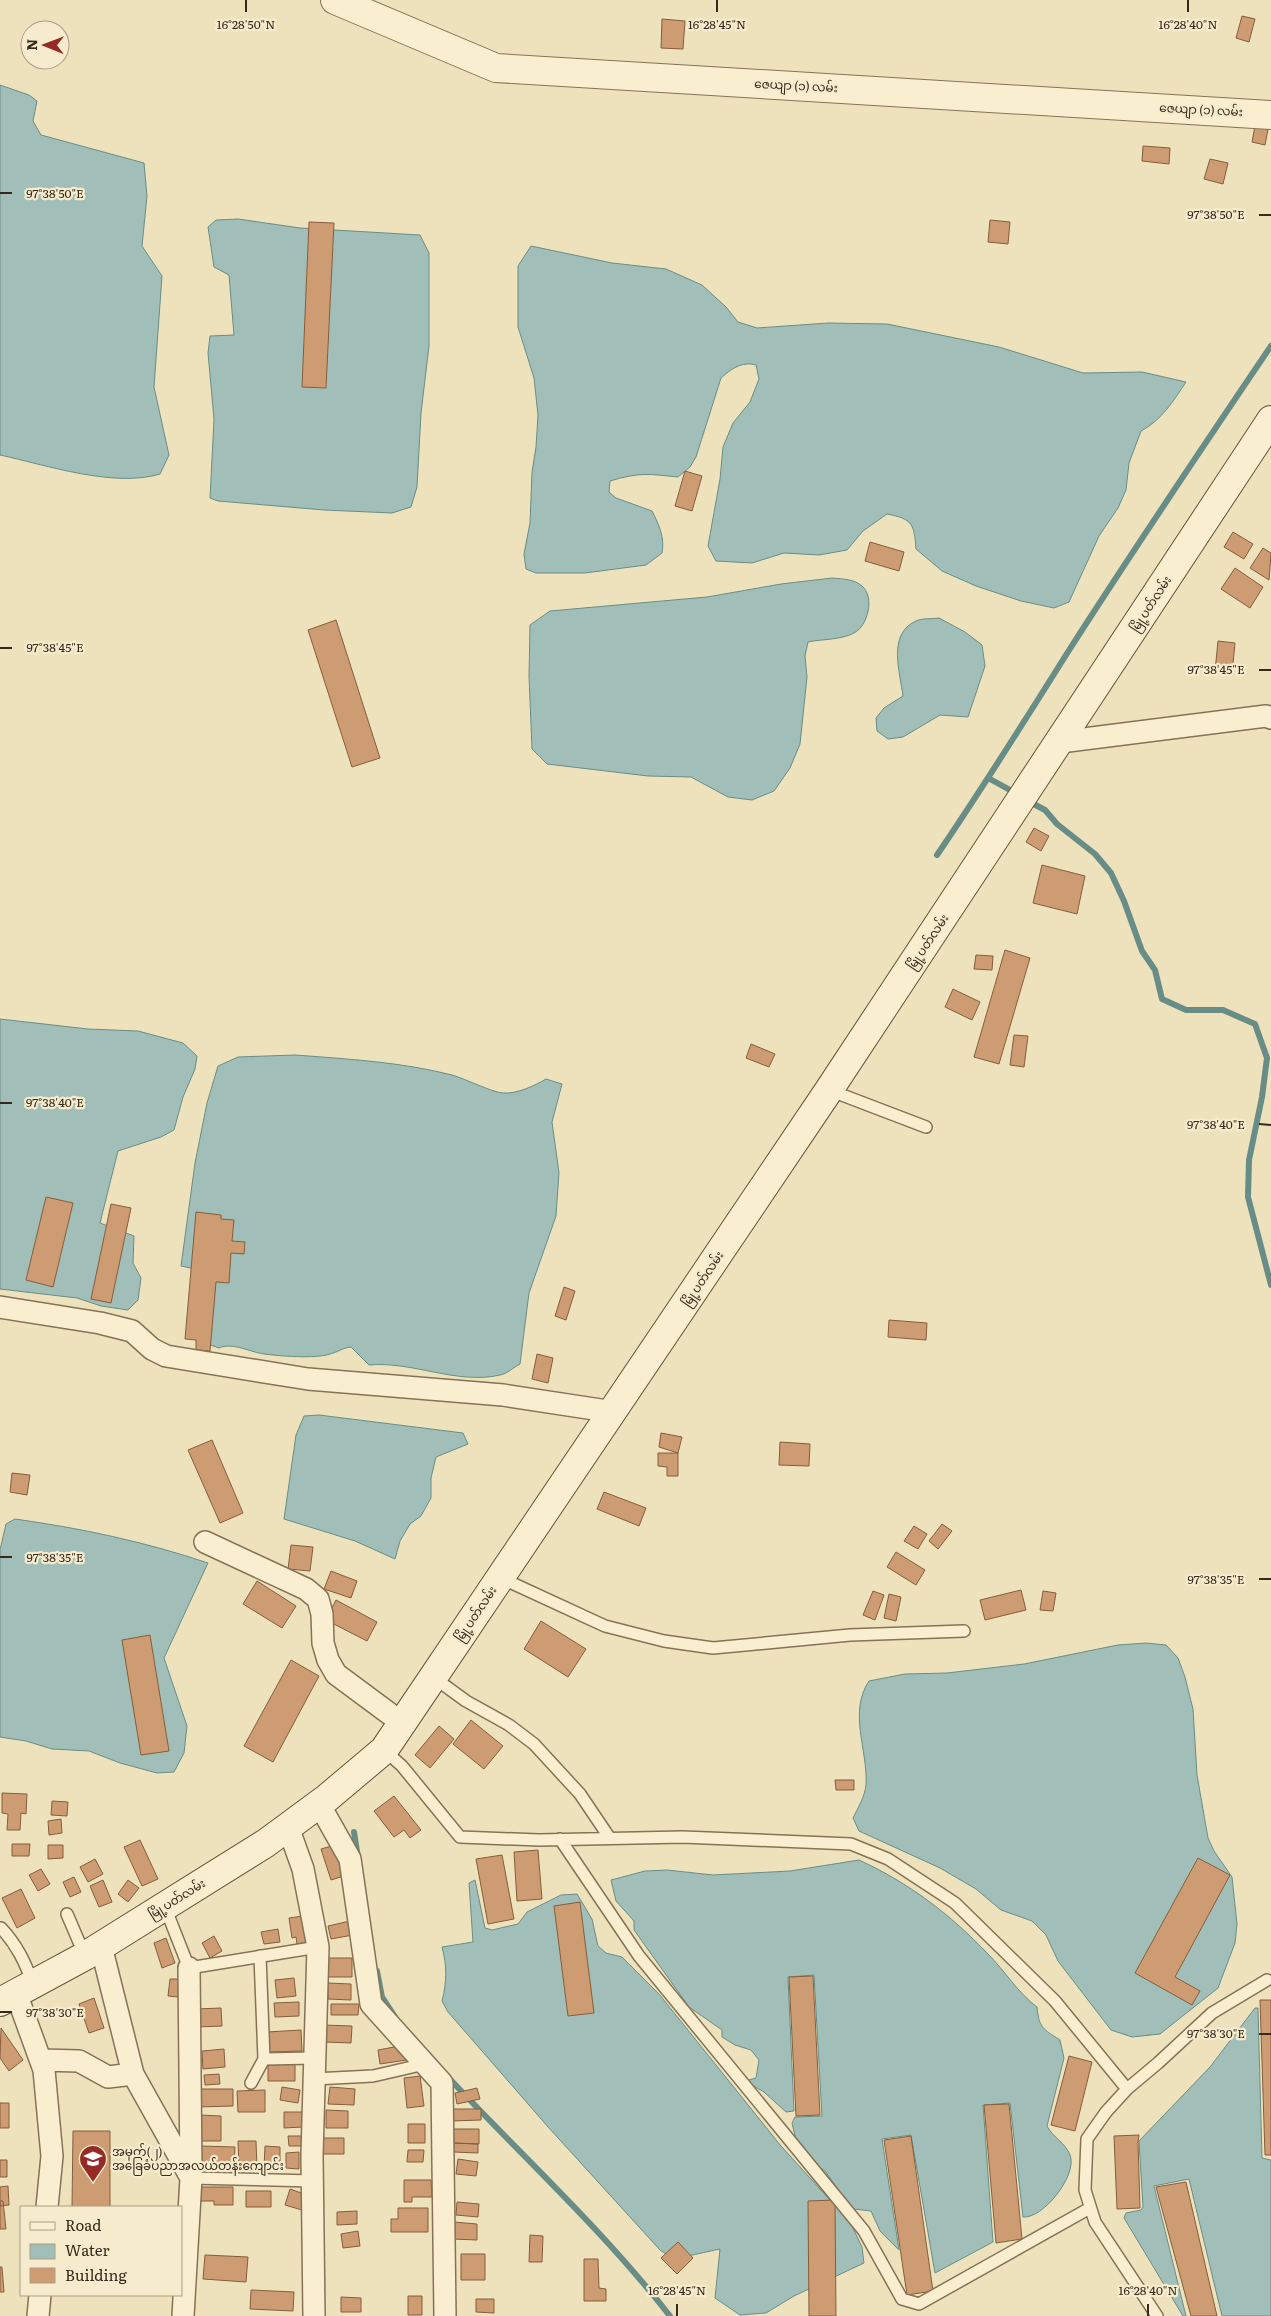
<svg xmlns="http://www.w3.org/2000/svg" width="1271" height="2316" viewBox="0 0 1271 2316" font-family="Literata,'Noto Sans Myanmar',serif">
<rect width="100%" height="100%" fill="#eee2bd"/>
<!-- water -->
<path fill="#a1bfb8" stroke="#688d86" d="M0,85L29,95L37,101L33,121L41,135L144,163L147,196L142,246L162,276L154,387L169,455L160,474C114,488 46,465 0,455Z
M238,219L300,228L420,235L429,253V346L421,413L417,487L411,507L392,513L324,510L218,501L210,498L214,419L208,353L210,336L234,335L229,275L214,267L208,227L216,220Z
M531,246L612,263L666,269L702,285L726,307L738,322L757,328L828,323L887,324L999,347L1083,373L1142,372L1186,382C1174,400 1162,420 1141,431L1129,463L1126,490L1118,508L1099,536L1069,602L1054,608L1021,601L976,586L942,571L916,549C914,524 913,519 887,514L863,531L847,550L819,555L784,553L752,563L716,561L708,546L720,479L723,447L733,423L750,402L759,379L756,365C742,361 731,369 721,378L696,457L690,467L678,477C648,474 640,472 610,481L609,492L616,498L652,511C659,525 665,537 662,553L646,565L585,573H536L526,569L524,554L530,523L532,472L536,447L538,415L534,378L518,327V266Z
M832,578C843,579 854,579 862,586C875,597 868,626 854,633C841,640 822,639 808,642L805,656L807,677L800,744L790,768L774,791L752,800L728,797L691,777L648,776L547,764L532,749L529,676L530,625L550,611L707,597L781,584Z
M939,618L965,632L982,645L985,666L968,717L940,715L903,737L888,739L877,731L876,718L884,708L903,696C900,672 887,634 916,621C922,618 932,619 939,618Z
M0,1019L88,1029L138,1031L183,1043L197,1056L195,1069L183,1097L174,1130L161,1137L118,1151L100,1223L134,1236L133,1263L141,1278L138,1300L128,1310L101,1306L77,1298L0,1289Z
M295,1055C348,1059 401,1062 452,1075C466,1079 491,1092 503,1093C517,1094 534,1086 546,1079L562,1084L552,1122L559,1173L556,1216L529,1293L520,1364C514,1367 507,1374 500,1375C457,1385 413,1361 369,1365L351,1347C342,1348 338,1352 330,1354C316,1359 279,1356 264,1354C250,1352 232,1342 219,1348L202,1342L209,1272L181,1266L195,1163L207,1103L218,1066L238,1057Z
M319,1415L463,1433L468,1444L436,1457L431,1478V1498L421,1516L410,1524L400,1541L395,1559L355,1541L284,1519L296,1435L304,1416Z
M15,1519C80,1528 146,1542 208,1563L164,1658L187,1726L184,1753L174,1772L157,1773L120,1763L89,1751L52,1749L26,1741L0,1737V1550L6,1524Z
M1146,1643L1166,1645L1178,1658L1185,1677L1193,1709L1197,1775L1208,1838L1214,1851L1232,1877L1237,1924L1235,1943L1218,1988L1160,2034L1132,2037L1111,2030L1058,1961L1046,1935L1032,1921L1001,1910L976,1889L940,1868L859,1831L853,1818C858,1808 865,1796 866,1785C868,1749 848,1713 869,1681L905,1674L947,1673L1024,1664L1118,1645Z
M859,1860C909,1883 950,1914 988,1954C1005,1971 1018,1993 1037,2007C1039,2028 1043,2029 1060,2040L1064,2058L1047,2126C1053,2138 1065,2142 1070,2155C1078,2175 1043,2219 1023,2217L1010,2103L983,2105L993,2242L935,2273L911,2135L882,2139L899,2250L880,2231L871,2211L854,2209L848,2203L825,2171L813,2164L797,2144L792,2123L795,2117L822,2116L814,1975L788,1977L794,2111L786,2112L764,2092L745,2081L756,2078L759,2060L751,2050L735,2045L722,2037V2030L689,2007L634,1930V1921L616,1901L611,1880L645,1871L667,1870L713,1875L790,1871Z
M475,1880L485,1928L492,1930L518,1924L527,1912L561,1895L577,1894L592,1919L598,1946L606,1953L622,1957L659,1994L781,2146L850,2222L862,2247L864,2263L794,2296L766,2313L740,2315L715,2298L720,2249L674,2259L660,2250L549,2128L448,2012L442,2001C447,1981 447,1966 442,1947L473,1942L469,1883Z
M1255,2008H1258L1262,2158L1271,2160V2316H1222L1189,2179L1154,2186L1186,2316H1183L1124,2218L1126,2213L1141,2210L1143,2207L1139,2141L1210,2067Z"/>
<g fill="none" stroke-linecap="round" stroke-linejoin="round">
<!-- stream -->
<path stroke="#688d86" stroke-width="6" d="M990,779L1017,794
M1028,801L1045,810L1057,824L1095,854L1111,873L1124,901L1142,951L1155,970L1162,999L1186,1010H1223L1255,1024L1267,1058L1262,1097L1249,1160L1248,1197L1271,1285
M937,855C982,789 1024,722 1066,655C1133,550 1202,448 1271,346
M354,1832L358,1858
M377,1971L382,1997L395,2017
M446,2075C521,2155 602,2229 670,2316"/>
</g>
<!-- building -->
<path fill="#ce9c72" stroke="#865d3b" d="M1242,16L1255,19L1249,42L1236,38Z
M662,19L685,21L683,49L661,48Z
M1255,126L1268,129L1265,145L1252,142Z
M1143,146L1170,148L1169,164L1142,161Z
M1210,159L1228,163L1223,184L1204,179Z
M990,220L1010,222L1008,244L988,242Z
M309,222L334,223L326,388L302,387Z
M685,471L702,476L692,511L675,506Z
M1233,532L1253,544L1244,559L1224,547Z
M870,542L904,552L899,571L865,561Z
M1263,548L1271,553L1269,580L1250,568Z
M1235,568L1263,587L1250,608L1221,589Z
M336,620L380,758L352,767L308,630Z
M1218,641L1235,643L1232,673L1215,671Z
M1034,828L1049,836L1041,851L1026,842Z
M1042,865L1085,876L1077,914L1033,903Z
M1005,950L1030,958L999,1064L974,1057Z
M976,955L993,956L992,970L974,969Z
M953,989L980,1002L972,1020L945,1007Z
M1014,1035L1028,1036L1024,1067L1010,1065Z
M751,1044L775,1054L769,1067L746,1058Z
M46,1197L73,1203L53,1287L26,1280Z
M111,1204L131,1208L111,1303L91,1299Z
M196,1212L221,1215V1219L234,1220L232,1241L245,1242L244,1254L231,1253L229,1283L216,1282L210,1351L196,1350V1340L185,1339Z
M564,1287L575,1291L566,1320L555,1316Z
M889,1320L927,1323L926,1340L888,1337Z
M537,1354L553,1358L548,1383L532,1379Z
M661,1433L682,1437L678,1453L659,1447Z
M212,1440L243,1513L220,1523L188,1450Z
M780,1442L810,1444L809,1466L779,1465Z
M658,1453H678V1476H667V1467L658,1466Z
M12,1473L30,1475L27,1495L10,1492Z
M604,1492L646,1508L639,1526L597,1509Z
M942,1524L952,1531L938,1549L929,1541Z
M914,1526L927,1534L918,1549L904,1541Z
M291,1545L313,1547L310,1571L288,1569Z
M896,1552L925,1570L916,1585L887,1567Z
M331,1571L357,1581L351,1598L324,1589Z
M257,1581L296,1606L282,1628L243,1604Z
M1021,1590L1026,1610L985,1620L980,1600Z
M873,1591L884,1595L875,1620L863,1615Z
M1043,1591L1056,1593L1053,1611L1040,1610Z
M889,1594L901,1597L896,1621L884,1618Z
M336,1600L377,1622L367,1641L326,1620Z
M541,1621L586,1649L568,1677L524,1649Z
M150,1635L169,1751L141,1755L122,1640Z
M291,1660L319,1676L273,1762L244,1746Z
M471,1720L503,1746L484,1769L453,1744Z
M439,1726L454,1739L430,1768L415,1755Z
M835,1780H854V1790H836Z
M2,1793L27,1794L26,1814L21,1813L20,1830H7L8,1814L2,1813Z
M394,1796L421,1830L410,1838L404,1830L394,1837L374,1811Z
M52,1801L68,1802L67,1816L51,1815Z
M61,1819L62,1833L49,1835L48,1821Z
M140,1840L158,1879L142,1886L124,1847Z
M12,1844H30L29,1856H12Z
M48,1845H63V1858L48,1859Z
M335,1845L344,1876L331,1880L321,1849Z
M538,1850L542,1899L517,1901L514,1852Z
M502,1855L514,1919L488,1924L476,1859Z
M1198,1858L1230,1875L1175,1977L1200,1991L1192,2005L1135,1973Z
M95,1859L103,1874L88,1882L80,1867Z
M41,1869L50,1884L38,1891L29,1875Z
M74,1877L81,1892L70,1897L63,1882Z
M103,1880L112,1902L99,1907L90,1886Z
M128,1880L139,1888L128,1902L118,1894Z
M21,1889L35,1918L17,1928L2,1898Z
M580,1902L594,2013L568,2016L554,1906Z
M303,1916L307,1943L297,1944L296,1937L292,1938L289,1918Z
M350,1921L353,1935L331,1939L328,1926Z
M278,1929L280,1942L264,1944L261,1932Z
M214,1936L222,1951L210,1958L202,1943Z
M166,1938L175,1963L162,1968L154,1943Z
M327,1958H352V1977H327Z
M813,1976L820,2115L796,2116L789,1977Z
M294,1978L296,1996L277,1998L275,1980Z
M170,1979H179L178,1997L168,1996Z
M328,1983L351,1984V2000L328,1999Z
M94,1998L104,2028L89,2033L79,2004Z
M1260,2000H1271V2155H1265Z
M299,2002V2016L275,2017L274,2003Z
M331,2004H359L358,2015H331Z
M221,2008L222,2026L197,2027L196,2009Z
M324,2025L352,2026L351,2043L324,2042Z
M1,2028L23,2060L9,2071L0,2058Z
M301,2030L302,2051L268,2052L267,2032Z
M405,2045L407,2060L380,2064L378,2050Z
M224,2049L225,2067L203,2069L202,2051Z
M1069,2056L1092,2062L1075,2131L1051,2125Z
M268,2064H295V2081H268Z
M219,2074L220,2084L205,2085L204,2075Z
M420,2076L424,2106L407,2108L404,2078Z
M282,2087L300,2090L298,2103L280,2100Z
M330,2087L355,2089L354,2105L328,2104Z
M477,2088L480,2099L457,2104L455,2093Z
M197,2089H233V2106L197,2107Z
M265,2090V2112H238L237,2091Z
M0,2103H9V2128H0Z
M1009,2104L1022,2239L996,2243L984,2105Z
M452,2109H481V2120L452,2121Z
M326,2110L348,2111V2128H326Z
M284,2112H303V2127L284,2128Z
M200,2115L221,2116V2141H200Z
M408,2124H425V2143H408Z
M453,2129H479V2144L453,2143Z
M73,2131H110V2207H72Z
M1139,2135L1138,2142L1140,2208L1117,2209L1114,2136Z
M288,2136H306V2146H289Z
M911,2136L933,2291L907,2295L884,2140Z
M322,2138H344V2154H321Z
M238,2141H256L257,2168H239Z
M453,2143L478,2144V2153L453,2152Z
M201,2146L235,2147L234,2166H200Z
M265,2146L280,2147V2169L264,2168Z
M408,2150H424L423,2162H407Z
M299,2152V2169L286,2168V2153Z
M458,2159L478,2162L476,2176L456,2174Z
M0,2160H7V2177H0Z
M404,2180H431L432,2197H412V2202H404Z
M1186,2182L1217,2316H1191L1156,2187Z
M8,2186L9,2205L0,2206V2187Z
M200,2187H233V2205H214V2201H200Z
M290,2189L307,2195L302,2210L285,2205Z
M246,2191H271V2207H246Z
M835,2200L836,2316H809L808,2201Z
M0,2201H3L6,2229H0Z
M457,2202L479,2204L478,2217L456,2215Z
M398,2208H428V2232H391V2219H398Z
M357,2211V2224L337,2225V2212Z
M454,2222L477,2224V2240L453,2239Z
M358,2231L360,2246L343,2248L341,2234Z
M530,2235L543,2236L542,2262H529Z
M678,2242L693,2258L677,2274L661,2258Z
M461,2254H485V2280H461Z
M205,2255L248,2257L246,2282L203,2279Z
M584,2259H598L599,2288L606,2289V2301H584Z
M0,2267H2L4,2292H0Z
M251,2290L294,2292L293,2311L250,2309Z
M408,2296H422V2315H408Z
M341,2297L361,2298V2312H341Z
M476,2299H494V2313L476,2312Z"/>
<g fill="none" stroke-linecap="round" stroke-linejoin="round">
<defs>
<path id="service" d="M829,1090L926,1127
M501,1578L605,1626L664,1641L713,1648L850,1635L964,1631
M433,1677L466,1701L509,1725L534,1744L580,1794L609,1837
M384,1750L402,1766L460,1837L539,1840L683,1837L851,1844L888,1859L955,1903L1055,2001L1127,2089
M560,1839L639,1956L864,2231L902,2299L919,2304L1090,2208
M165,1907L189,1968L318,1947
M67,1914L85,1956
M1,1928C17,1945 25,1962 33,1984
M260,1956L264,2059
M314,2079L373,2076L425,2064
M251,2083L264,2059L314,2058
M191,2178L313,2181
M1157,2316L1095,2222L1085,2190L1087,2139L1106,2112L1127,2089L1158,2063L1212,2013L1267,1980"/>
<path id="minor" d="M1060,742L1266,716L1271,718
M0,1307L100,1323L132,1331L152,1349L166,1356L308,1379L503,1395L614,1412
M205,1542L306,1589L318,1599L322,1614L323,1643L328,1660L336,1674L402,1723
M319,1804L350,1859L371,2004L442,2083L445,2316
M288,1827L303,1869L318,1947L312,2155L314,2316
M101,1946L133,2074L191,2178L183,2316
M189,1968L191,2175
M16,1993L44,2070L52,2156L47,2207
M41,2060L79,2061L108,2077L133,2074
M38,2316L40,2295"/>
<path id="tertiary" d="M335,0L496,68L1271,115"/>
<path id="secondary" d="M0,2002L85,1956L266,1843L327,1798L384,1750L829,1090L1271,420"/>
</defs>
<!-- service casing -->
<use href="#service" stroke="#867256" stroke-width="14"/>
<!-- minor casing -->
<use href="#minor" stroke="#867256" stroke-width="24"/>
<!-- tertiary casing -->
<use href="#tertiary" stroke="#867256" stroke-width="30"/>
<!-- secondary casing -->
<use href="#secondary" stroke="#685339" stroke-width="30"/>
<!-- service -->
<use href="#service" stroke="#f9efd0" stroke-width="11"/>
<!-- minor -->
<use href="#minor" stroke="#f9efd0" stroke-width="21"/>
<!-- tertiary -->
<use href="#tertiary" stroke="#f9efd0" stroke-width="28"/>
<!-- secondary -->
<use href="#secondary" stroke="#f9efd0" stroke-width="28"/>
</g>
<!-- ticks -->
<path fill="none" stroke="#35291b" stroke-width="2" d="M246,12V0M717,12V0M1188,12V0M0,193H12M1259,215H1271M0,648H12M1259,670H1271M0,1103H12M1259,1124L1271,1125M0,1557H12M1259,1579H1271M0,2012H12M1259,2034H1271M677,2316V2304M1148,2316V2304"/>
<!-- icons -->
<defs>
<symbol id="school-pin" viewBox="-11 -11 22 30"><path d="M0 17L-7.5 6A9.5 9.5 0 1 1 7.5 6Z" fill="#962a25" stroke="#f6eccd"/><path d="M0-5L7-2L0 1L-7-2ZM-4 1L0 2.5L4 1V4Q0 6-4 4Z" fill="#fff"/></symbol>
</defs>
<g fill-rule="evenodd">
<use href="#school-pin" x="77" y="2143" width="32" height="43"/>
</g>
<g text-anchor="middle" stroke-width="4.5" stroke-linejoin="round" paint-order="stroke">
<!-- street labels -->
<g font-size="12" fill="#35291b" stroke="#f6eccd">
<text transform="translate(796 86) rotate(3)" y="4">ဇေယျာ (၁) လမ်း</text>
<text transform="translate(1201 110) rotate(3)" y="4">ဇေယျာ (၁) လမ်း</text>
<text transform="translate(1151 604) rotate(-57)" y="4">မြို့ပတ်လမ်း</text>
<text transform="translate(928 942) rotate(-56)" y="4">မြို့ပတ်လမ်း</text>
<text transform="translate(703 1279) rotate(-56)" y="4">မြို့ပတ်လမ်း</text>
<text transform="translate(476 1614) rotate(-56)" y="4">မြို့ပတ်လမ်း</text>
<text transform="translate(177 1899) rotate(-32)" y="4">မြို့ပတ်လမ်း</text>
</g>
<!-- poi labels -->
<g font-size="12" fill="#35291b" stroke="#f6eccd" text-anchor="start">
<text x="112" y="2156">အမှတ်(၂)<tspan x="112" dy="14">အခြေခံပညာအလယ်တန်းကျောင်း</tspan></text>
</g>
</g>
<g font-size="12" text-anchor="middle" fill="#35291b" stroke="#f6eccd" stroke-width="4.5" stroke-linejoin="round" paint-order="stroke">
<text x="246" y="29">16°28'50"N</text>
<text x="717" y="29">16°28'45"N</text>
<text x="1188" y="29">16°28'40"N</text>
<text x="55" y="198">97°38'50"E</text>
<text x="1216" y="219">97°38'50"E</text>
<text x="55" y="652">97°38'45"E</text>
<text x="1216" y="674">97°38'45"E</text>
<text x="55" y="1107">97°38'40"E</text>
<text x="1216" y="1129">97°38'40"E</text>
<text x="55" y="1562">97°38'35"E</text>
<text x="1216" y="1584">97°38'35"E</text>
<text x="55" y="2017">97°38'30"E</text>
<text x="1216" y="2038">97°38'30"E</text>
<text x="677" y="2295">16°28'45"N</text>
<text x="1148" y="2295">16°28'40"N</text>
</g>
<!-- legend -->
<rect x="20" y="2206" width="162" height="90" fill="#f6eccd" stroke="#a99e86"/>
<rect x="30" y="2222" width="25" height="8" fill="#f9efd0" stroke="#a99e86"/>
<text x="65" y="2231" font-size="15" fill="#35291b">Road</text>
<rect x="30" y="2244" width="25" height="15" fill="#a1bfb8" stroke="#a99e86"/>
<text x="65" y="2256" font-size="15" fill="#35291b">Water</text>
<rect x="30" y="2268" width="25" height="15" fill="#ce9c72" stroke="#a99e86"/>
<text x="65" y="2281" font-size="15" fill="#35291b">Building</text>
<!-- north arrow -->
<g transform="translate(45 45) rotate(271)"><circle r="24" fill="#f6eccd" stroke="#a99e86"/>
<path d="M0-4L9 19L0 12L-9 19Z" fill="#962a25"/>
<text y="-8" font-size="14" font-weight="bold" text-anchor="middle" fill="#35291b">N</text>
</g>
</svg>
